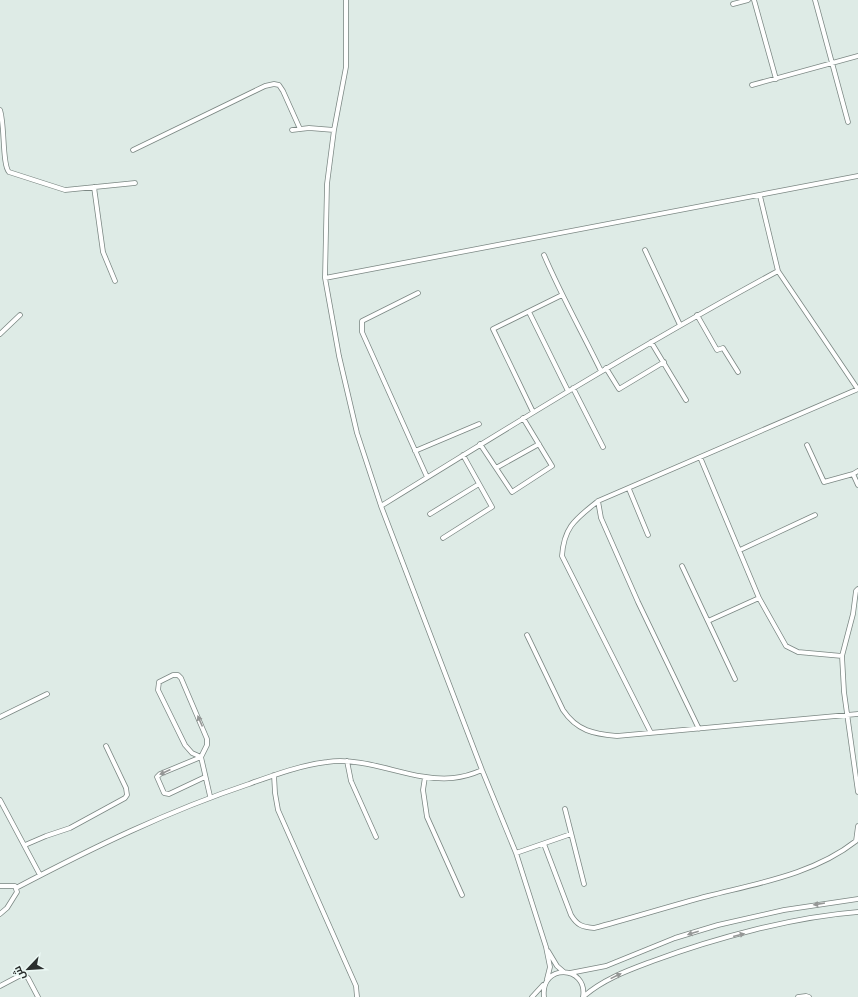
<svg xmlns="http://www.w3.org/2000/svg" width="858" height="997" viewBox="0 0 858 997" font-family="'IBM Plex Sans',Cairo,sans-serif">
<rect width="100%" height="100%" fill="#deebe6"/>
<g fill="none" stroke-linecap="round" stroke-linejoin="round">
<defs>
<path id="service" d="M754,0L776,79
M815,0L848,122
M733,4L748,0
M752,85L858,56
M0,110C5,124 2,165 9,172L65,190L135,183
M292,130L309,128L334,130
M133,150L265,86L274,84L279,85L283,91L300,129
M94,187L103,252L115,281
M760,196L778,271L857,388
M645,250L680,325
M544,255C561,295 582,332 601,371
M325,278L327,184L334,130L346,67V0
M418,293L362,321V332L427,477
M529,312L568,391
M697,315L717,350L723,348L738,372
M0,334L20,315
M651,342L686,400
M606,368L619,389L664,362
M573,388L603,447
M533,412L493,329L562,295
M480,444L512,492L552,466L523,418
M807,445L824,482L853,474L858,471
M415,451L479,424
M700,457L759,598L786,646L798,652L842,656
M496,468L539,444
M853,474L858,485
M629,489L648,535
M598,501L601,518L638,602L699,729
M381,506C512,425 643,344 778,271
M430,514L479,484
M443,538L492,507L463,455
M740,550L815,515
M682,566L735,679
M858,589L856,591L853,614L842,656L844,692L858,792
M708,621L759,598
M527,635L563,710C577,731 594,734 617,736L858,714
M0,717L47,694
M651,733L562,556C564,526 576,519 598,501L858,389
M201,757L192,753L185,745L158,690L159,682L173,675H178L181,678L207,739V745L201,757L160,774L157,777L164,793L169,794L205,777
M201,757L210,796
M347,761L351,781L376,837
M274,775L275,793L278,810L356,986L357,997
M425,777L423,790L427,817L462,895
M0,800L40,875
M565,809L584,884
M544,844L571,915C577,925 582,927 594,928C632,918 670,906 708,896C759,883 814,874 856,841L858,826
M25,845L46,836L70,828L125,798L127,795L126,788L106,746
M516,853L571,834
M0,886H15L17,892L7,908L0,914
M16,888C92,848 168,811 249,784C274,775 301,765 327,762C370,756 411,782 453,778C463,777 473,774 482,770
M548,951L557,966L564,972
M570,973L606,966L675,938L718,925L784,910L858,899
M547,979L550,967L546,947L516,853L482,770L381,506L357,433L339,356L325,278L858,176
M0,986L19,976L24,975L28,978L38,997
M532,997L543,985
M544,997C540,963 588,965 583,997
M583,997C603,979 629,970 653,961C715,938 793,917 858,912
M798,997L806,996L809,997"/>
</defs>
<!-- service casing -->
<use href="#service" stroke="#7b8783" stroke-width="5.5"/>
<!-- service -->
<use href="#service" stroke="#fff" stroke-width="4"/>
</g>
<!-- one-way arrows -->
<defs><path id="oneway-solid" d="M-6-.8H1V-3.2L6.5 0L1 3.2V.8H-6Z"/></defs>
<g fill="#959796">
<use href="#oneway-solid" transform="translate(200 721) rotate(-114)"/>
<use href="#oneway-solid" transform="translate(165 772) rotate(155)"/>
<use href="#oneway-solid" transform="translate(819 904) rotate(171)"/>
<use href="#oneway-solid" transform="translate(693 933) rotate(163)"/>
<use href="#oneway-solid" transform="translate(739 935) rotate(-14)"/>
<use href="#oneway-solid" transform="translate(616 976) rotate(-26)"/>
</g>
<!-- north arrow -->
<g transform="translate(28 969) rotate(245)" stroke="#ebf8f4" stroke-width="3" paint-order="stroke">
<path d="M0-3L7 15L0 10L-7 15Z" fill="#2b2f2e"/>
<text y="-6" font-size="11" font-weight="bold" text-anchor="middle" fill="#2b2f2e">ش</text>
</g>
</svg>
